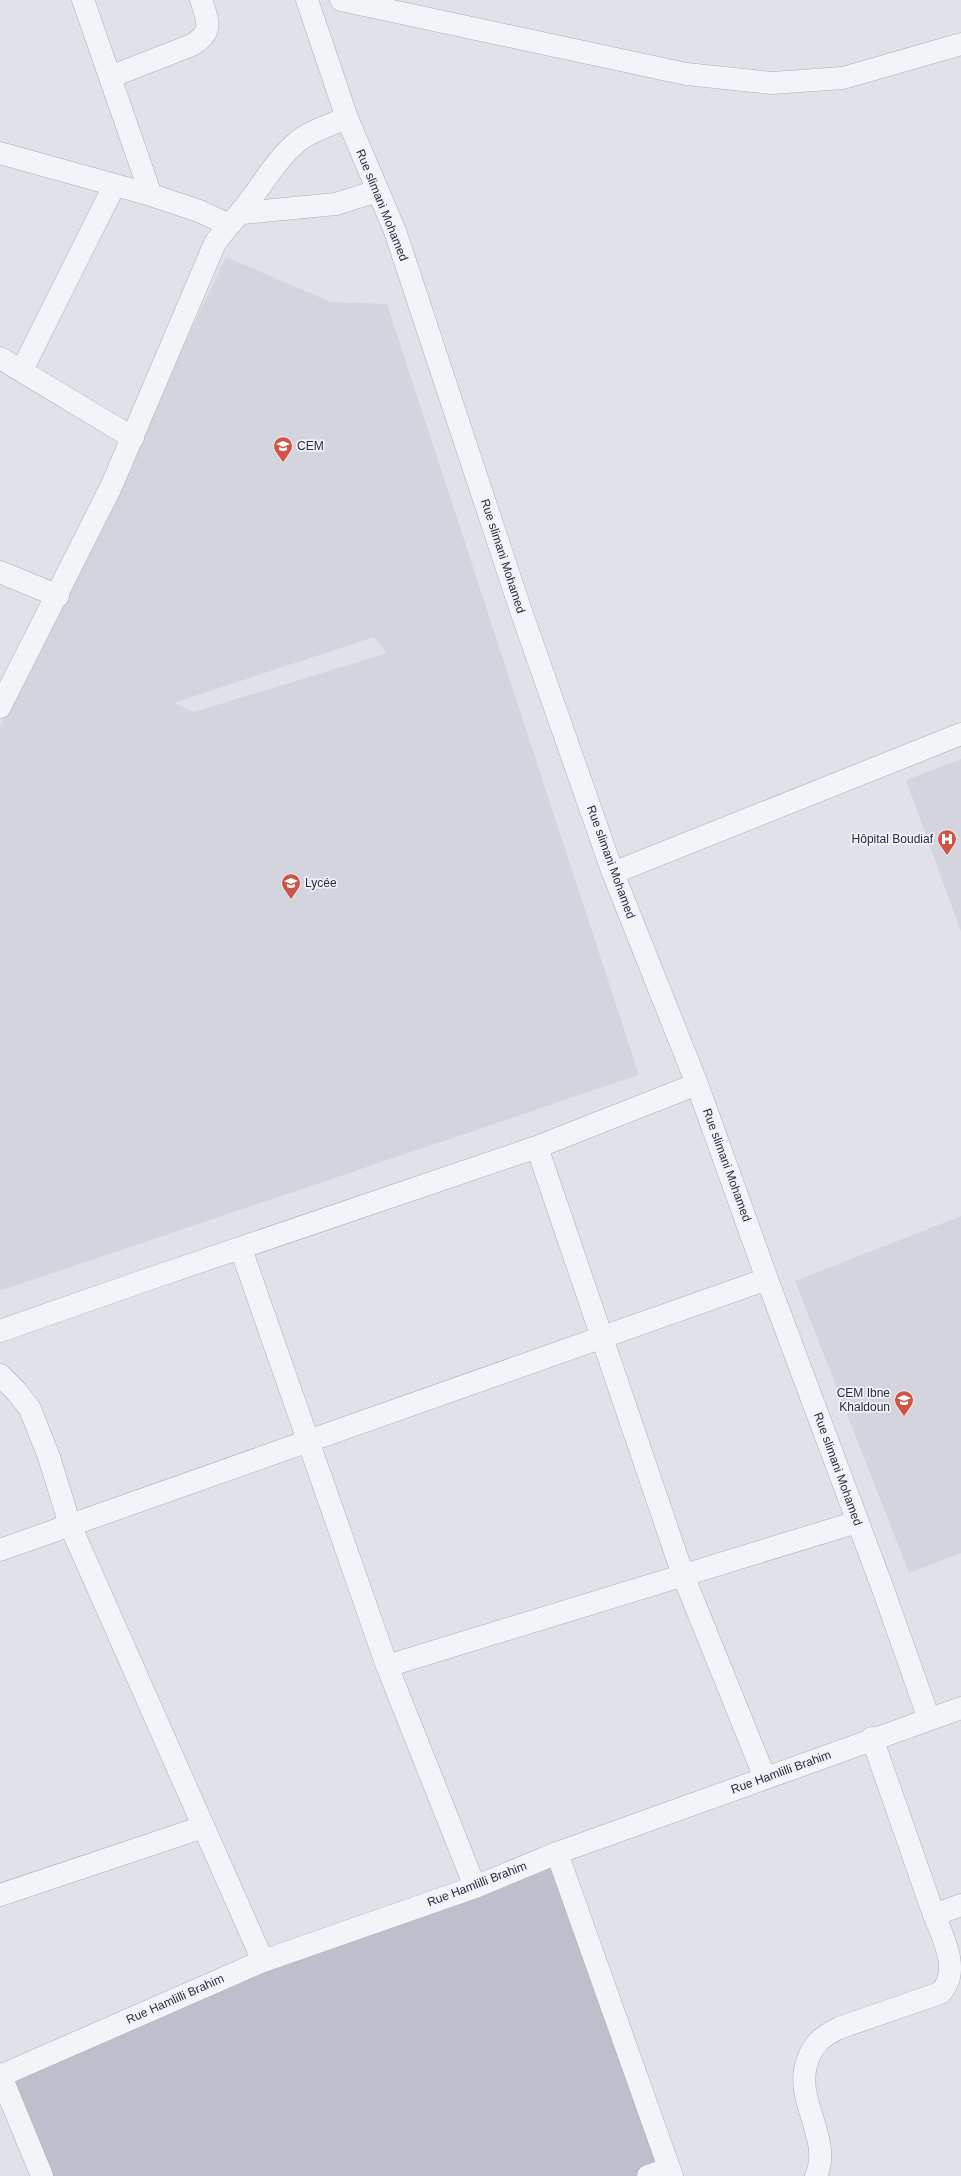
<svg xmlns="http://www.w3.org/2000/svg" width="961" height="2176" viewBox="0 0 961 2176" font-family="Arial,sans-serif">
<rect width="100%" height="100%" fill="#e1e2e9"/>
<!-- built -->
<path fill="#d3d4de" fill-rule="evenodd" d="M226,257L331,302L387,304L639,1075L0,1291V726ZM374,637L387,653L194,712L174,703Z
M961,759V932L906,780Z
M961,1216V1553L909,1573L795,1281Z"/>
<!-- building -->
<path fill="#bebfcc" d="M557,1853L669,2169L648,2176H42L1,2076Z"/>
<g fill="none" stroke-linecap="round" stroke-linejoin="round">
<defs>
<path id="minor" d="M83,0L151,195L199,211L229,225C255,200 269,166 297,142C308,132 333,124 347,118
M307,0L347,118L395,231L521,611L613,873L697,1084L767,1279L883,1589L929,1719
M341,0L686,74L772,83L843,78L961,44
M110,77L192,45C214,31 208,22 201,0
M0,153L151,195
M242,213L336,204L377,191
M0,358L133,438
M22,370L114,186
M0,572L58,596
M0,707L111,487L215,243L229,225
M613,873L961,734
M537,1147L683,1575L765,1778
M241,1249L387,1666L475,1887
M0,1331L143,1281L537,1147L697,1084
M0,1375L17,1392L30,1409L49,1457L70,1525L263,1961
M0,1550L767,1279
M387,1666L857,1522
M872,1738L934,1915L961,1905
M0,1895L203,1827
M0,2074L42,2176
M648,2176L669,2169
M816,2176C833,2138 792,2099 808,2059C814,2043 823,2036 839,2028L940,1993C961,1973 944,1939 934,1915"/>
<path id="tertiary" d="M557,1853L672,2176
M0,2076L263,1961L475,1887L557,1853L961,1708"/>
</defs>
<!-- minor casing -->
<use href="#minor" stroke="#aaabb7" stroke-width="23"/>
<!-- tertiary casing -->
<use href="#tertiary" stroke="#aaabb7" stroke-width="23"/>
<!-- minor -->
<use href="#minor" stroke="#f3f4f8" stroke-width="22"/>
<!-- tertiary -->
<use href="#tertiary" stroke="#f3f4f8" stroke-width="22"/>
</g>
<!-- icons -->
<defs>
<symbol id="school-pin" viewBox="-11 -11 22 30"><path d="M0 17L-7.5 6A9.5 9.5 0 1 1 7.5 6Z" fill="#cf5445" stroke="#f0f1f7"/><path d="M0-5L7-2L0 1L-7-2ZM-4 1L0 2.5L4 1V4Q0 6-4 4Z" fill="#fff"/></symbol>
<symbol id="hospital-pin" viewBox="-11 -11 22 30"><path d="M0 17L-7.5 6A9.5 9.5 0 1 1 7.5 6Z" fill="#cf5445" stroke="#f0f1f7"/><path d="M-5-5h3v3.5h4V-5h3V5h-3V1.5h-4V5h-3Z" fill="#fff"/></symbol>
</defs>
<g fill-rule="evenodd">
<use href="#school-pin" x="272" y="435" width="22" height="30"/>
<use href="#hospital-pin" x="936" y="828" width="22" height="30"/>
<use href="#school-pin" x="280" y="872" width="22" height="30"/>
<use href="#school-pin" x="893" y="1389" width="22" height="30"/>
</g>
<g text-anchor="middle" stroke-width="3.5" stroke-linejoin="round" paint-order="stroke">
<!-- street labels -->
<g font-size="12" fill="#292b41" stroke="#f0f1f7">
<text transform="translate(382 205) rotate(68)" y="4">Rue slimani Mohamed</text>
<text transform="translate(503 556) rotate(72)" y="4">Rue slimani Mohamed</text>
<text transform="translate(611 862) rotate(70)" y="4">Rue slimani Mohamed</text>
<text transform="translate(727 1165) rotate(70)" y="4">Rue slimani Mohamed</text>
<text transform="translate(838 1469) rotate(70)" y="4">Rue slimani Mohamed</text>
<text transform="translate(781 1772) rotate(-20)" y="4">Rue Hamlilli Brahim</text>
<text transform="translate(477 1884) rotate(-21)" y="4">Rue Hamlilli Brahim</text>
<text transform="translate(175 1999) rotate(-24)" y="4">Rue Hamlilli Brahim</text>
</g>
<!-- poi labels -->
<g font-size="12" fill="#292b41" stroke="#f0f1f7" text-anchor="start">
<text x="297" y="450">CEM</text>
<text x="933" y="843" text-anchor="end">Hôpital Boudiaf</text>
<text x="305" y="887">Lycée</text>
<text x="890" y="1397" text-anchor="end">CEM Ibne<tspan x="890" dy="14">Khaldoun</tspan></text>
</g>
</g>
</svg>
